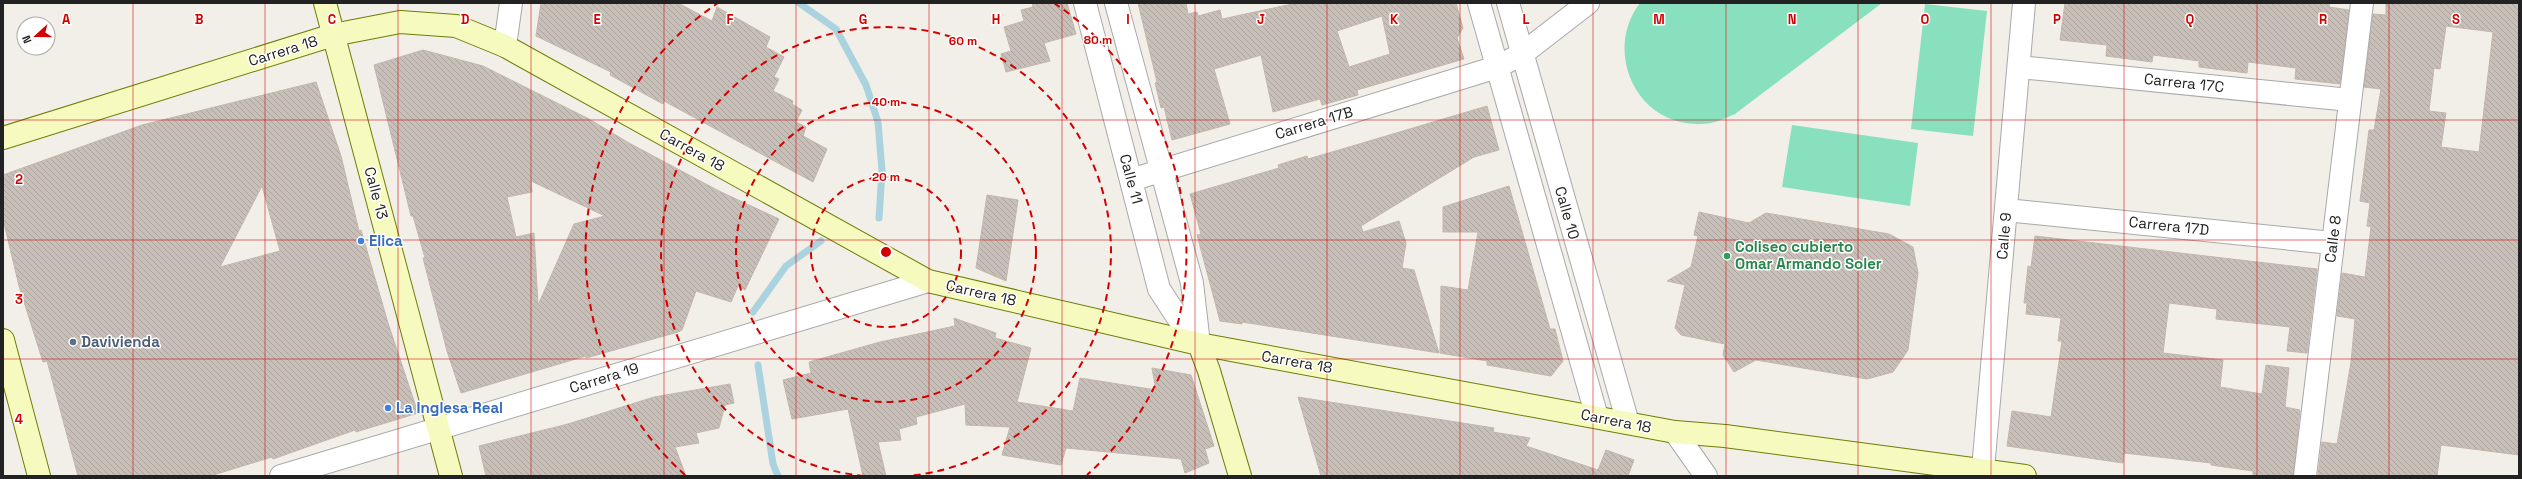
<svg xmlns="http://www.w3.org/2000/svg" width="2522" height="479" viewBox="0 0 2522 479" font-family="'Space Grotesk',sans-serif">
<defs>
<pattern id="building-back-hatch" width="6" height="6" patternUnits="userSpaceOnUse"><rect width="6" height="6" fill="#c7bfb8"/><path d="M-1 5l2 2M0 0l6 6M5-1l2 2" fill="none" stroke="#aba49e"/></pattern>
</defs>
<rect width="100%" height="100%" fill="#f2efe9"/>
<!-- pitch -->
<path fill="#88e0be" d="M1640,3H1882L1735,114C1724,119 1713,124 1700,124C1636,126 1603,51 1640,3Z
M1925,4L1987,11L1973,136L1911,129Z
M1792,125L1918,143L1910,206L1782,187Z"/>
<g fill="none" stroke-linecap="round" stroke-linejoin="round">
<!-- stream -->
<path stroke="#aad3df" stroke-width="7" d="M799,3L836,29L866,85L878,122L882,171L879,218
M753,312L786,266L821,241
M758,365L773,464L778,476"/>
</g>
<!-- building -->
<path fill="url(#building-back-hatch)" stroke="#c4b6ab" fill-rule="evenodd" d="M541,3H678L712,21L717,7L770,37L766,47L784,57L774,77L779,79L773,91L793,101L792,104L802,110L796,122L806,127L803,136L827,149L813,182L664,101L663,104L610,75L611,72L536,36Z
M1032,3H1067L1076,34L1044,43L1050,61L1006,72L1001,54L1011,51L1004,27L1024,21L1021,10L1033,7Z
M1138,3H1186L1188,14L1197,12L1198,16L1220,10L1222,19L1297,3H1456L1463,28L1457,38L1464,59L1357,90L1358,95L1322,105L1320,99L1273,112L1261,55L1214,69L1230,124L1172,140L1164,107L1161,108L1158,95L1155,83L1157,82ZM1382,16L1390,54L1349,67L1337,31Z
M2065,3H2330L2329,7L2349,10L2340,84L2295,79L2296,68L2248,62L2247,73L2199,67V61L2153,55L2152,62L2106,56L2107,45L2060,40Z
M2386,3H2519V455L2441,445L2437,476H2318L2322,442L2337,444L2351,362L2355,319L2337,316L2342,273L2365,277L2371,227L2367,226L2370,203L2360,201L2369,130H2374L2381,89L2364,87L2373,14L2386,15ZM2446,26L2493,32L2479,152L2441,147L2446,113L2429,111L2434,68L2440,69Z
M423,50L483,66L589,119L629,143L719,191L779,219L745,290L738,286L731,302L696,291L682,330L678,332L586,358V356L461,393L447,351L423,258H425L413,216H411L374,65ZM531,181L605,216L574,224L538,305L534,233L516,237L507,197L532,192Z
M316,82L341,156L359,231L361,230L388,323L418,413L356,432L355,430L273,459L272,457L210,476H78L47,361L43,362L19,286L3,219V175L142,125ZM262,186L280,251L220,267Z
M1487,106L1499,150L1474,157L1361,226L1363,232L1399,221L1406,243L1402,268L1414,270L1439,353L1242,322V324L1220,321L1197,235L1201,234L1190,194L1279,168L1278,165L1307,156L1308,159L1349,147Z
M1509,186L1550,329H1555L1563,361L1551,376L1487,365V361L1440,353L1441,286L1468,290L1478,232H1443V207Z
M987,195L1018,200L1006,281L976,268Z
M1699,212L1749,223L1766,213L1889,234L1913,247L1918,273L1908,350L1893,372L1867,379L1756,360L1734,372L1723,355L1725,344L1681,335L1675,328L1685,285L1667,281L1691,267L1698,236L1694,235Z
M2035,236L2317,269L2307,353L2287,351L2290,327L2216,319L2217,309L2169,303L2163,353L2223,360L2220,387L2262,394L2266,365L2289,368L2285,407L2300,410L2293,476H2253V471L2211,465V463L2124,453L2123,463L2007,446L2012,411L2051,417L2062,341H2058L2061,318L2026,314L2027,303H2024L2028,266L2031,267Z
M954,318L996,333L995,338L1031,348L1017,402L1073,411L1080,378L1156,390L1152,368L1191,375L1214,446L1205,449L1209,463L1185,473L1181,459L1066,448L1061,465L1002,455L1010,427L966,425L965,404L916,417L917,424L899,429L901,440L878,442L886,476H863L848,409L792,419L783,380L811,373L809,362L880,342L955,326Z
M730,384L734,403L725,405L719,428L696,433L699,443L675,447L686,476H486L479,446L568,424L654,397Z
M1298,397L1494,428L1493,432L1530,438L1526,446L1598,470L1606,450L1634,460L1628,476H1321Z"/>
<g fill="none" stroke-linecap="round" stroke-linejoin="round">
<defs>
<path id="street" d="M1085,3L1159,289L1178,318L1199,344
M1116,3L1192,283L1199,344
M1479,3L1597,417
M1508,3L1628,423
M505,46L511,3
M2019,67L2350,100
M1131,180L1497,67L1522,54L1588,3
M2006,210L2332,243
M1675,432L1706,476
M1983,469L2024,3
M281,476L928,281
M2305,476L2362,3"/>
<path id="secondary" d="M325,3L451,476
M3,138L333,35L400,22L456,26L505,46L928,281L1199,344L1675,432L1725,436L2025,476
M3,340L39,476
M1199,344L1209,371L1240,476"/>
</defs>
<!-- street casing -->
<use href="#street" stroke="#a9a9a9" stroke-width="24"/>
<!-- secondary casing -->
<use href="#secondary" stroke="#707d05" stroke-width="24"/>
<!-- street -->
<use href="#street" stroke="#fff" stroke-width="22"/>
<!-- secondary -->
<use href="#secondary" stroke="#f7fabf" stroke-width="22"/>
</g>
<!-- grid -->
<path fill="none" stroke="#d40000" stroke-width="1" stroke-opacity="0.55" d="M133,3V476M265,3V476M398,3V476M531,3V476M664,3V476M796,3V476M929,3V476M1062,3V476M1195,3V476M1327,3V476M1460,3V476M1593,3V476M1726,3V476M1858,3V476M1991,3V476M2124,3V476M2257,3V476M2389,3V476M3,120H2519M3,240H2519M3,359H2519"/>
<!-- distance rings -->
<g fill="none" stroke="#d40000" stroke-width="2" stroke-dasharray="7 5">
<circle cx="886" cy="252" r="75"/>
<circle cx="886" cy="252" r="150"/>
<path d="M864 476A225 225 0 1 1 908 476"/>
<path d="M685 475A300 300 0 0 1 718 3M1054 3A300 300 0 0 1 1087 475"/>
</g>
<!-- markers -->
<g fill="#3f7fe0" stroke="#fff" stroke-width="1.5">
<circle cx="361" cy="241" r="4"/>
<circle cx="388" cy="408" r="4"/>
</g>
<circle fill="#2e9e5b" stroke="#fff" stroke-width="1.5" cx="1727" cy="256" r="4"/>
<circle fill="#5c6f8a" stroke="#fff" stroke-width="1.5" cx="73" cy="342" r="4"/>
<g text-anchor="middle" stroke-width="3" stroke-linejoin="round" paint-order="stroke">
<!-- street labels -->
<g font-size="15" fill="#222" stroke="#fff">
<text transform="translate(283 51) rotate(-17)" y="5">Carrera 18</text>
<text transform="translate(2184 83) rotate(6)" y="5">Carrera 17C</text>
<text transform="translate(1314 123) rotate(-17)" y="5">Carrera 17B</text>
<text transform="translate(692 150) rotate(29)" y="5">Carrera 18</text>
<text transform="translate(1131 179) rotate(75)" y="5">Calle 11</text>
<text transform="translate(376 193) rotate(75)" y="5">Calle 13</text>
<text transform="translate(1567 213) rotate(74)" y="5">Calle 10</text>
<text transform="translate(2169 226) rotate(6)" y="5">Carrera 17D</text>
<text transform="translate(2004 236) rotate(-85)" y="5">Calle 9</text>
<text transform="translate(2333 239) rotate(-83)" y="5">Calle 8</text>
<text transform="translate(981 293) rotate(13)" y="5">Carrera 18</text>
<text transform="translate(1297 362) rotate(10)" y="5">Carrera 18</text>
<text transform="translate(604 378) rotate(-17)" y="5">Carrera 19</text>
<text transform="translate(1616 421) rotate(11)" y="5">Carrera 18</text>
</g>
<!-- shop labels -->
<g font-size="15" font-weight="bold" fill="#366cbe" stroke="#fff" text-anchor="start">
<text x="369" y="246">Elica</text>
<text x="396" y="413">La Inglesa Real</text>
</g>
<!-- leisure labels -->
<g font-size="15" font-weight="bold" fill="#27864d" stroke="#fff" text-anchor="start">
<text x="1735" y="252">Coliseo cubierto<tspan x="1735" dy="17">Omar Armando Soler</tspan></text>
</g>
<!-- service labels -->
<g font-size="15" font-weight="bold" fill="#4e5e75" stroke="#fff" text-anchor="start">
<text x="81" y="347">Davivienda</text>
</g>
</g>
<g font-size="13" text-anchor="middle" font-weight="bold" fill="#d40000" stroke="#fff" stroke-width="3" stroke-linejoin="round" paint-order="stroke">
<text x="66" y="24">A</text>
<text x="199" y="24">B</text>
<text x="332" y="24">C</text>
<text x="465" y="24">D</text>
<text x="597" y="24">E</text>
<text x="730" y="24">F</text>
<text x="863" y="24">G</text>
<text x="996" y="24">H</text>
<text x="1128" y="24">I</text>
<text x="1261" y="24">J</text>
<text x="1394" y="24">K</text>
<text x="1526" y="24">L</text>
<text x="1659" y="24">M</text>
<text x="1792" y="24">N</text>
<text x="1925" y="24">O</text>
<text x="2057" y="24">P</text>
<text x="2190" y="24">Q</text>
<text x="2323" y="24">R</text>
<text x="2456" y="24">S</text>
<text x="19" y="184">2</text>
<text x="19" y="304">3</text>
<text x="19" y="424">4</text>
</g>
<circle cx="886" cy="252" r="6" fill="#d40000" stroke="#fff" stroke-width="2"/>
<g font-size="12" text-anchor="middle" font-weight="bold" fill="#d40000" stroke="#fff" stroke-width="3" stroke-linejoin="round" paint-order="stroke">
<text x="1098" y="44">80 m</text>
<text x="963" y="45">60 m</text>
<text x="886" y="106">40 m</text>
<text x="886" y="181">20 m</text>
</g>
<!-- border -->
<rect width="2522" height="479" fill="none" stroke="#222222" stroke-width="8"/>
<!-- north arrow -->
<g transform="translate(36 36) rotate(249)"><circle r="19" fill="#ffffff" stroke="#a7a7a7"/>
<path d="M0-3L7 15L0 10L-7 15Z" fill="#d40000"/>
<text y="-6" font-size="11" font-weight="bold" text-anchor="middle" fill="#222222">N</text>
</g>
</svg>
